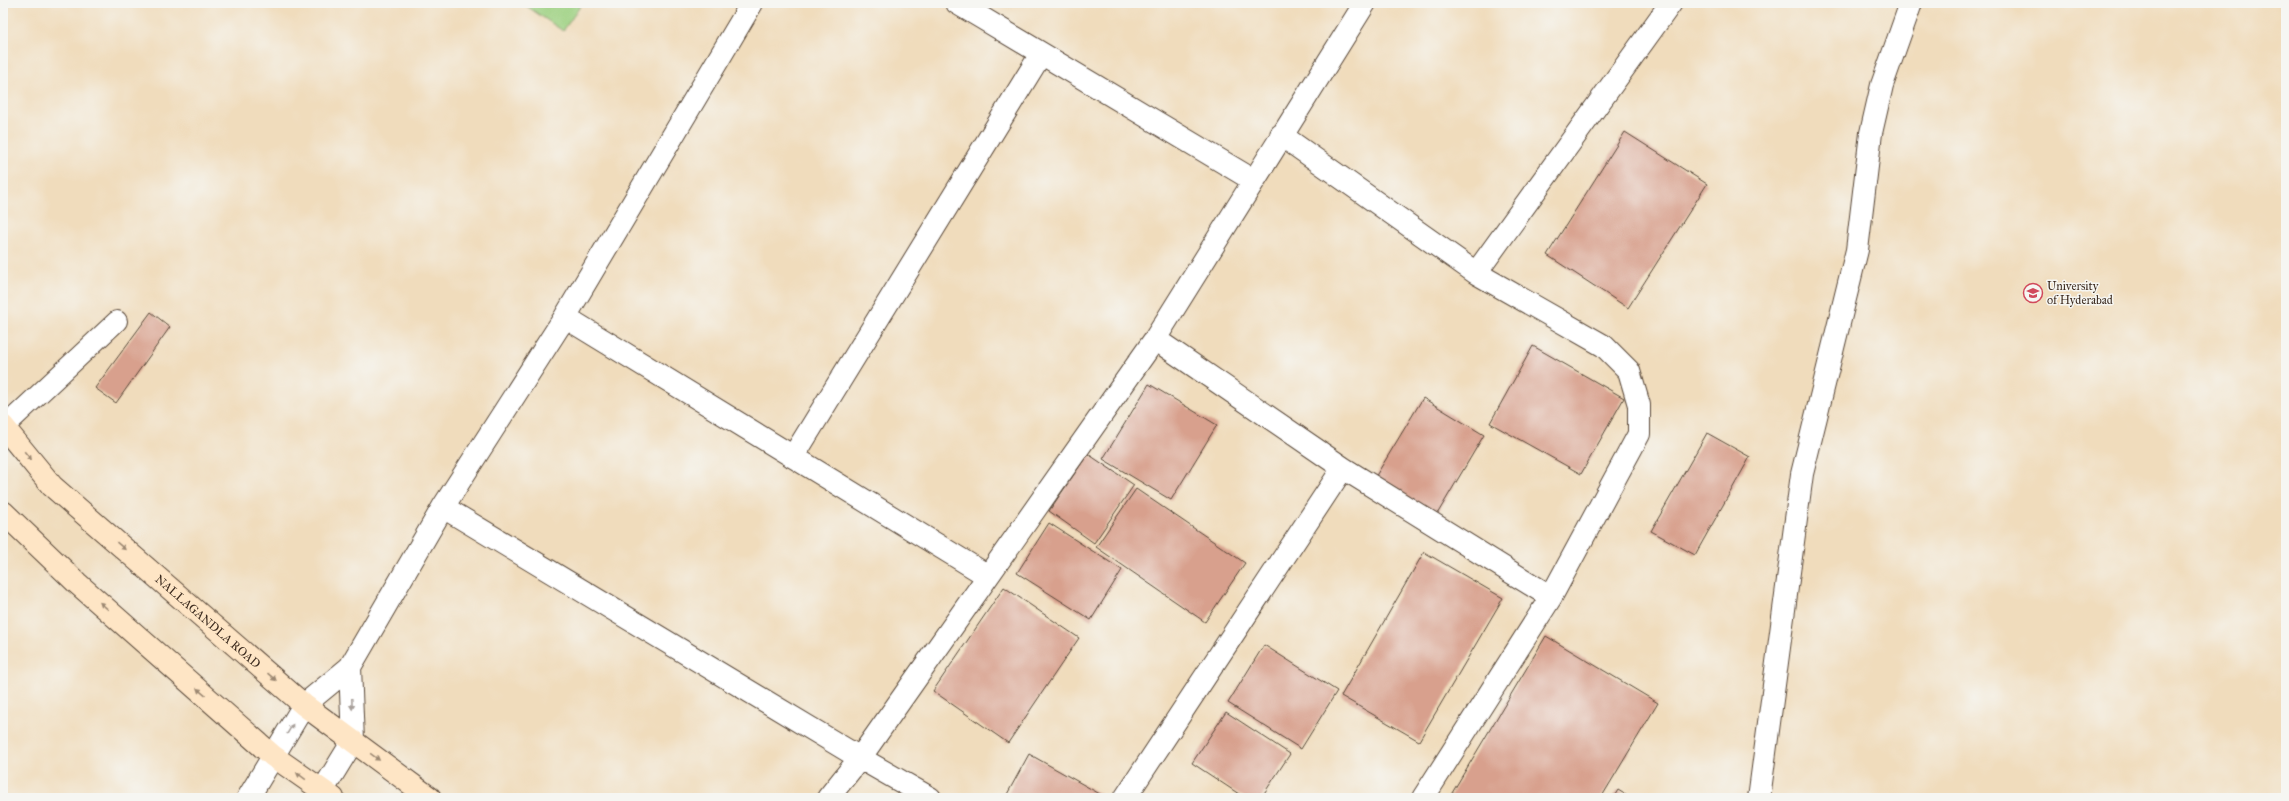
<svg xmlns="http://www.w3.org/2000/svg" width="2289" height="801" viewBox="0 0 2289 801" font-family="'IM FELL Great Primer',serif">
<rect width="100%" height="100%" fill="#f6f6f2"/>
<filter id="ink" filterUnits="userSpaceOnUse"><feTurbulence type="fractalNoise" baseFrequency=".025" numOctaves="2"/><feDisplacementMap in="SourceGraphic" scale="8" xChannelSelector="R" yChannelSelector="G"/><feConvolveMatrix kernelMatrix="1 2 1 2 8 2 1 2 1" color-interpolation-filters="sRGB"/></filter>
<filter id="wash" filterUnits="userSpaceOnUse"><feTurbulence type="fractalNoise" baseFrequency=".012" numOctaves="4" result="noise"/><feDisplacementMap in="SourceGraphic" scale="16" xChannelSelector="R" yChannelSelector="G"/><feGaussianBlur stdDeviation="0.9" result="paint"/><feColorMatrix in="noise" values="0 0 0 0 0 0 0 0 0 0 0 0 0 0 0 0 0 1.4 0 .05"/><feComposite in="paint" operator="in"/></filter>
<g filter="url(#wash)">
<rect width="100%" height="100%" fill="#f0dcbc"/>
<!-- green -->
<path fill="#9cd080" stroke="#6c7d4f" d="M522,3H576L581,5L563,31Z"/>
<g id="blocks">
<!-- building -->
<path fill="#d8a08d" d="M1625,132L1707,184L1628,308L1547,255Z
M151,312L170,327L116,403L95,388Z
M1533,346L1624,398L1581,474L1490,423Z
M1149,384L1217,425L1171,500L1103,459Z
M1423,398L1484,435L1436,516L1374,479Z
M1707,433L1750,457L1695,555L1651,531Z
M1088,454L1134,485L1094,543L1049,511Z
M1136,489L1245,563L1205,622L1096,547Z
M1049,523L1122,570L1091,620L1017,573Z
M1424,552L1503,598L1419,741L1341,696Z
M1004,587L1079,638L1008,743L933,691Z
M1546,636L1658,703L1601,798H1449Z
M1264,645L1337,691L1301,749L1228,703Z
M1226,712L1290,754L1261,798H1245L1192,763Z
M1029,754L1107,798H1005Z
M1618,790L1631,798H1613Z"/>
</g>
</g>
<g filter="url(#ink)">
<use href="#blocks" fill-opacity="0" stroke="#564536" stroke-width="1"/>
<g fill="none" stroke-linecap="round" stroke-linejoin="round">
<defs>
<path id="service" d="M4,427L117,321"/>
<path id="minor" d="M957,3L1253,180
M1281,135L1476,273L1604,346L1629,371L1639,405V434L1551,597L1423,798
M1476,273L1671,3
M565,317L988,576
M1155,339L1343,468L1551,597
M793,457L1041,54
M443,507L860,758L930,798
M350,667L353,741
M304,705L350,667L443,507L565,317L752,3
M828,798L860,758L1155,339L1365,3
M1125,798L1343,468
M1759,798L1802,474L1857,250L1871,133L1882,85L1911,3"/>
<path id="tertiary" d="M248,798L304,705
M318,798L353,741"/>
<g id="secondary">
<path id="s1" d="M3,426L52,486L304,705L430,798"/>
<path d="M3,512L77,583L273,756L333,798"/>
</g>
</defs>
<!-- service casing -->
<use href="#service" stroke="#564536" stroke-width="22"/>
<!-- minor casing -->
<use href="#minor" stroke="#564536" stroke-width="24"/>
<!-- tertiary casing -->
<use href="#tertiary" stroke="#564536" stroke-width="24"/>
<!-- secondary casing -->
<use href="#secondary" stroke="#564536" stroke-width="24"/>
<!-- service -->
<use href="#service" stroke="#fff" stroke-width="20"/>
<!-- minor -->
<use href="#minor" stroke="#fff" stroke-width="22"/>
<!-- tertiary -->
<use href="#tertiary" stroke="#fff" stroke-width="22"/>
<!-- secondary -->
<use href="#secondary" stroke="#fee5c5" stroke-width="22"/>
</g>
<!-- one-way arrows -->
<defs><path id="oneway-solid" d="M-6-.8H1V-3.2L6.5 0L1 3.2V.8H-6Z"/></defs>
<g fill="#9c8872">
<use href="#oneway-solid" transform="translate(28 456) rotate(51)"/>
<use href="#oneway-solid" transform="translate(121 546) rotate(41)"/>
<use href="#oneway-solid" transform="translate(104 606) rotate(-139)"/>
<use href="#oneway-solid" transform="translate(272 677) rotate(41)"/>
<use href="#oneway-solid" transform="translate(201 692) rotate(-139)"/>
<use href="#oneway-solid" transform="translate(375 757) rotate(36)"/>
<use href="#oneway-solid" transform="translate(301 776) rotate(-144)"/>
</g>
<g fill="#a79f9a">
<use href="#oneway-solid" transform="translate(352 704) rotate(88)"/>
<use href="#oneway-solid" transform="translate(290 729) rotate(-59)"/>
</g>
</g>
<!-- icons -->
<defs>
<symbol id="university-ring" viewBox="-11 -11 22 22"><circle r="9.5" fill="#f6f6f2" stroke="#d1495b" stroke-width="1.5"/><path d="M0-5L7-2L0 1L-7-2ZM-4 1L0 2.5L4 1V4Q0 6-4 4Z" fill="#d1495b"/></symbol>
</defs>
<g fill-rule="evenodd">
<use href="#university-ring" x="2022" y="282" width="22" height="22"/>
</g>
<g text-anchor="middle" stroke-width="3" stroke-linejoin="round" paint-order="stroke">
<!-- poi labels -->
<g font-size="12" fill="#3b2a1e" stroke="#f6f6f2" text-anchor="start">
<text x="2047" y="290">University<tspan x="2047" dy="14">of Hyderabad</tspan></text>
</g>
<!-- street labels -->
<g font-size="12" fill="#3b2a1e" stroke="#f6f6f2">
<text dy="4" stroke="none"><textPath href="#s1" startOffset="284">NALLAGANDLA ROAD</textPath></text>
</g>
</g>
<!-- margin -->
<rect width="2289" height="801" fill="none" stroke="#f6f6f2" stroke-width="16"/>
</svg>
